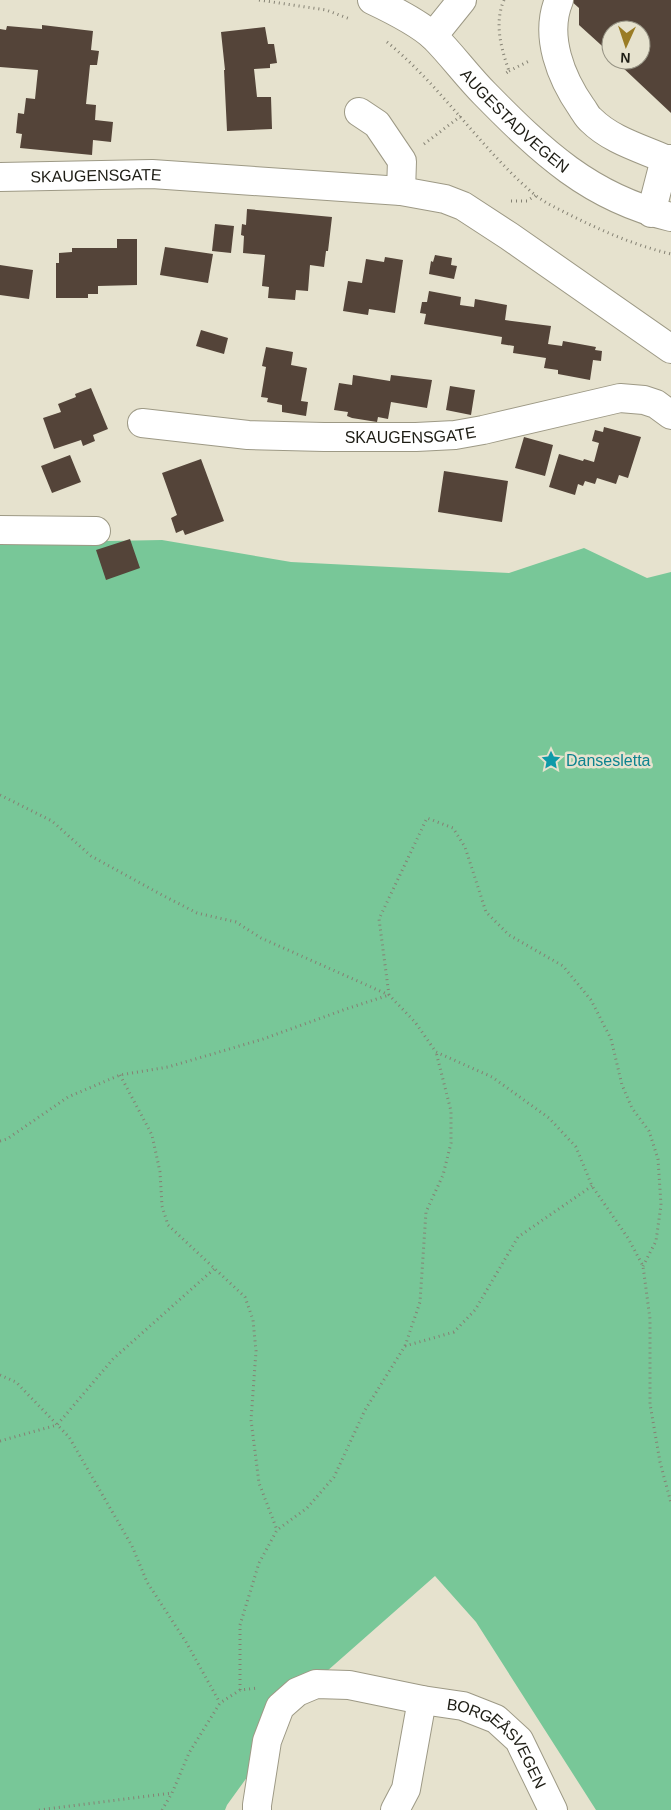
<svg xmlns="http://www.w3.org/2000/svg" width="671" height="1810" viewBox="0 0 671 1810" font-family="Arial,sans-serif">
<rect width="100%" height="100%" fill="#e6e2ce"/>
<!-- forest -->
<path fill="#78c798" d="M162,540L291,562L509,573L584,548L647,578L671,572V1810H596L476,1622L435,1576L318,1679L227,1805L225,1810H0V543Z"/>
<!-- building -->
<path fill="#544439" d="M570,0H671V113L620,65L621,64L617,60H641V30H611V54L579,25V8Z
M42,25L93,31L91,50L99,51L97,65H90L86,104L96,105L95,120L113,122L111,142L93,140L92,155L20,148L22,134L16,133L18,113L24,114L26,98L35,99L38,70L0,67V29L6,30L7,26L42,29Z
M265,27L268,44H274L277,63L270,64V68L254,69L257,97H271L272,129L227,131L224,70H225L221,32Z
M247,209L332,217L328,251H326L324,267L310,265L308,291L296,290L295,300L268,298L269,287L262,286L265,255L243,253L244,236L241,235L242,224L246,225Z
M215,224L234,226L231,253L212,251Z
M117,239H137V285L98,286V294H88V298H56V263H59V253L72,252V248H117Z
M165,247L213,254L208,283L160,275Z
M435,255L452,258L451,265L457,266L454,279L429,274L431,261L433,262Z
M385,257L403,260L395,313L369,309L368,315L343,311L348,281L362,283L366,259L384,262Z
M0,265L33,270L29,299L0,295Z
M429,291L461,297L460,305L474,307L475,299L507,305L505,320L551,326L548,344L562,346L563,341L596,347L595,350L602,351L601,361L593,360L590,380L558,374V370L544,368L546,358L513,353L514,346L501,344L502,337L424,324L426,314L420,313L422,302H427Z
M201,330L228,338L224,354L196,346Z
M266,347L293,352L291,365L307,368L301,401L308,402L306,416L282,412V405L267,402L268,398L261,397L266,367L262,366Z
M353,375L390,381L391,375L432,380L427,408L391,402L388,419L378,417L377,422L352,418L347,416L348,412L334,410L339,383L352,385Z
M450,386L475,390L471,415L446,410Z
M91,388L108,429L93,435L95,441L83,446L81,440L54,449L43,418L61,412L58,404L76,397L75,394Z
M604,427L641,437L628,478L619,475L616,484L597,478L595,484L585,481L583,486L578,484L575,495L549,487L559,454L583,461L584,459L594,462L599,443L592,441L595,430L603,432Z
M524,437L553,445L545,476L515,468Z
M70,455L81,482L52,493L41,466Z
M201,459L224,521L185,535L183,530L176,533L171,518L177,515L162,473Z
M444,471L508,481L502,522L438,512Z
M130,539L140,568L106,580L96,550Z"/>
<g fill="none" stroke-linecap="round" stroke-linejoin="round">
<defs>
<g id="minor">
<path d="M559,0C544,36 561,78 582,108C585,112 587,117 591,120C611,140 640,148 665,159H671"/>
<path d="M433,36L462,0"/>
<path d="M359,112L377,124L402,161L401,191"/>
<path id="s1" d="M0,177L152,174L401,191L445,199L463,206L509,236L671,349"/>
<path d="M651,213L665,159"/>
<path id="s2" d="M142,423L248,435L324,437H416L455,435L483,430L620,398L644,400L656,404L671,415"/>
<path d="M0,530L96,531"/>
<path id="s3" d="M257,1810V1805L267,1741L280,1707L297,1692L316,1684L349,1685L422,1700L463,1706L496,1719L519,1740L553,1810"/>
<path d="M395,1810L406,1789L422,1700"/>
</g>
<g id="major">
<path id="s4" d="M372,0C391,9 419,23 434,37C452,55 467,76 485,94C541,151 590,198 671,217"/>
</g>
</defs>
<!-- minor casing -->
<use href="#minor" stroke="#9d9985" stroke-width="30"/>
<!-- major casing -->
<use href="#major" stroke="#9d9985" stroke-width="30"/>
<!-- path -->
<path stroke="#848173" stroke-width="3" stroke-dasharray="1 4" stroke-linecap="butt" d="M259,0L326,10L350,19
M504,0C494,23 501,48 509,71L505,74
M387,42C442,87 481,149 535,195C545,203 557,208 568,214C602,231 634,245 671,254
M509,71L529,61
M424,144L461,116
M511,201H527L536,195
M0,795L52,821L91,856L162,895L197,913L236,922L261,938L389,995L415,1022L436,1052L492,1077L549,1118L576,1147L592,1186L628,1238L643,1266L650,1319V1404L660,1462L671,1503
M389,995L379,919L427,818L453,828L465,847L486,912L509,935L563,966L591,1000L611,1039L622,1085L632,1108L649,1131L658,1159L661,1205L656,1241L643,1266
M120,1075L152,1135L160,1172L162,1206L168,1225L245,1297L253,1320L256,1351L251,1420L259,1483L277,1530
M0,1141L7,1139L68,1097L120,1075L168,1067L209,1055L263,1039L346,1009L389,995
M405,1346L454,1332L475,1310L518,1237L592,1186
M0,1375L16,1382L69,1437L132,1546L147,1582L186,1642L220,1703
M0,1441L57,1425L113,1359L214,1269
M240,1690V1625L259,1563L277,1530L307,1508L334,1477L365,1410L405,1346L420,1302L426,1212L443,1175L451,1143V1111L436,1052
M39,1810L172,1793
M162,1810L172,1793L189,1753L220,1703L240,1690L258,1688"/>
<!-- minor -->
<use href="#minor" stroke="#fff" stroke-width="28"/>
<!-- major -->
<use href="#major" stroke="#fff" stroke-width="28"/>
</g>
<!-- icons -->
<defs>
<symbol id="sight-bare" viewBox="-9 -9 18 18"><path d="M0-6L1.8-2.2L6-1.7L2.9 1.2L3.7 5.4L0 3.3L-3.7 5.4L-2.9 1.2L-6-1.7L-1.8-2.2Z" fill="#0f9aa8" stroke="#e6e2ce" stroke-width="2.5" paint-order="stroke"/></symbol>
</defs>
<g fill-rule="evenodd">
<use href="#sight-bare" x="537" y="746" width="28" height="28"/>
</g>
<g text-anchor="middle" stroke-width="5" stroke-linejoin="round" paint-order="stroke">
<!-- street labels -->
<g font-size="16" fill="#1e1d15" stroke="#e6e2ce">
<text dy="6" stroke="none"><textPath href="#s4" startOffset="189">AUGESTADVEGEN</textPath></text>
<text dy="6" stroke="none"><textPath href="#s1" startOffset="96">SKAUGENSGATE</textPath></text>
<text dy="6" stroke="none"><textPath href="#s2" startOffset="269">SKAUGENSGATE</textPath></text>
<text dy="6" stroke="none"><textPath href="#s3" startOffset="350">BORGEÅSVEGEN</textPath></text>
</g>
<!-- culture labels -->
<g font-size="16" fill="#0d838f" stroke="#e6e2ce" text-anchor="start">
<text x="566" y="766">Dansesletta</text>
</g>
</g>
<!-- north arrow -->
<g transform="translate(626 45) rotate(183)"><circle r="24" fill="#e6e2ce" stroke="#969384"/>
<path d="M0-4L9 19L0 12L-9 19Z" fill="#9a7c25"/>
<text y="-8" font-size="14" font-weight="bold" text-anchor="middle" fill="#1e1d15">N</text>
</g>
</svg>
